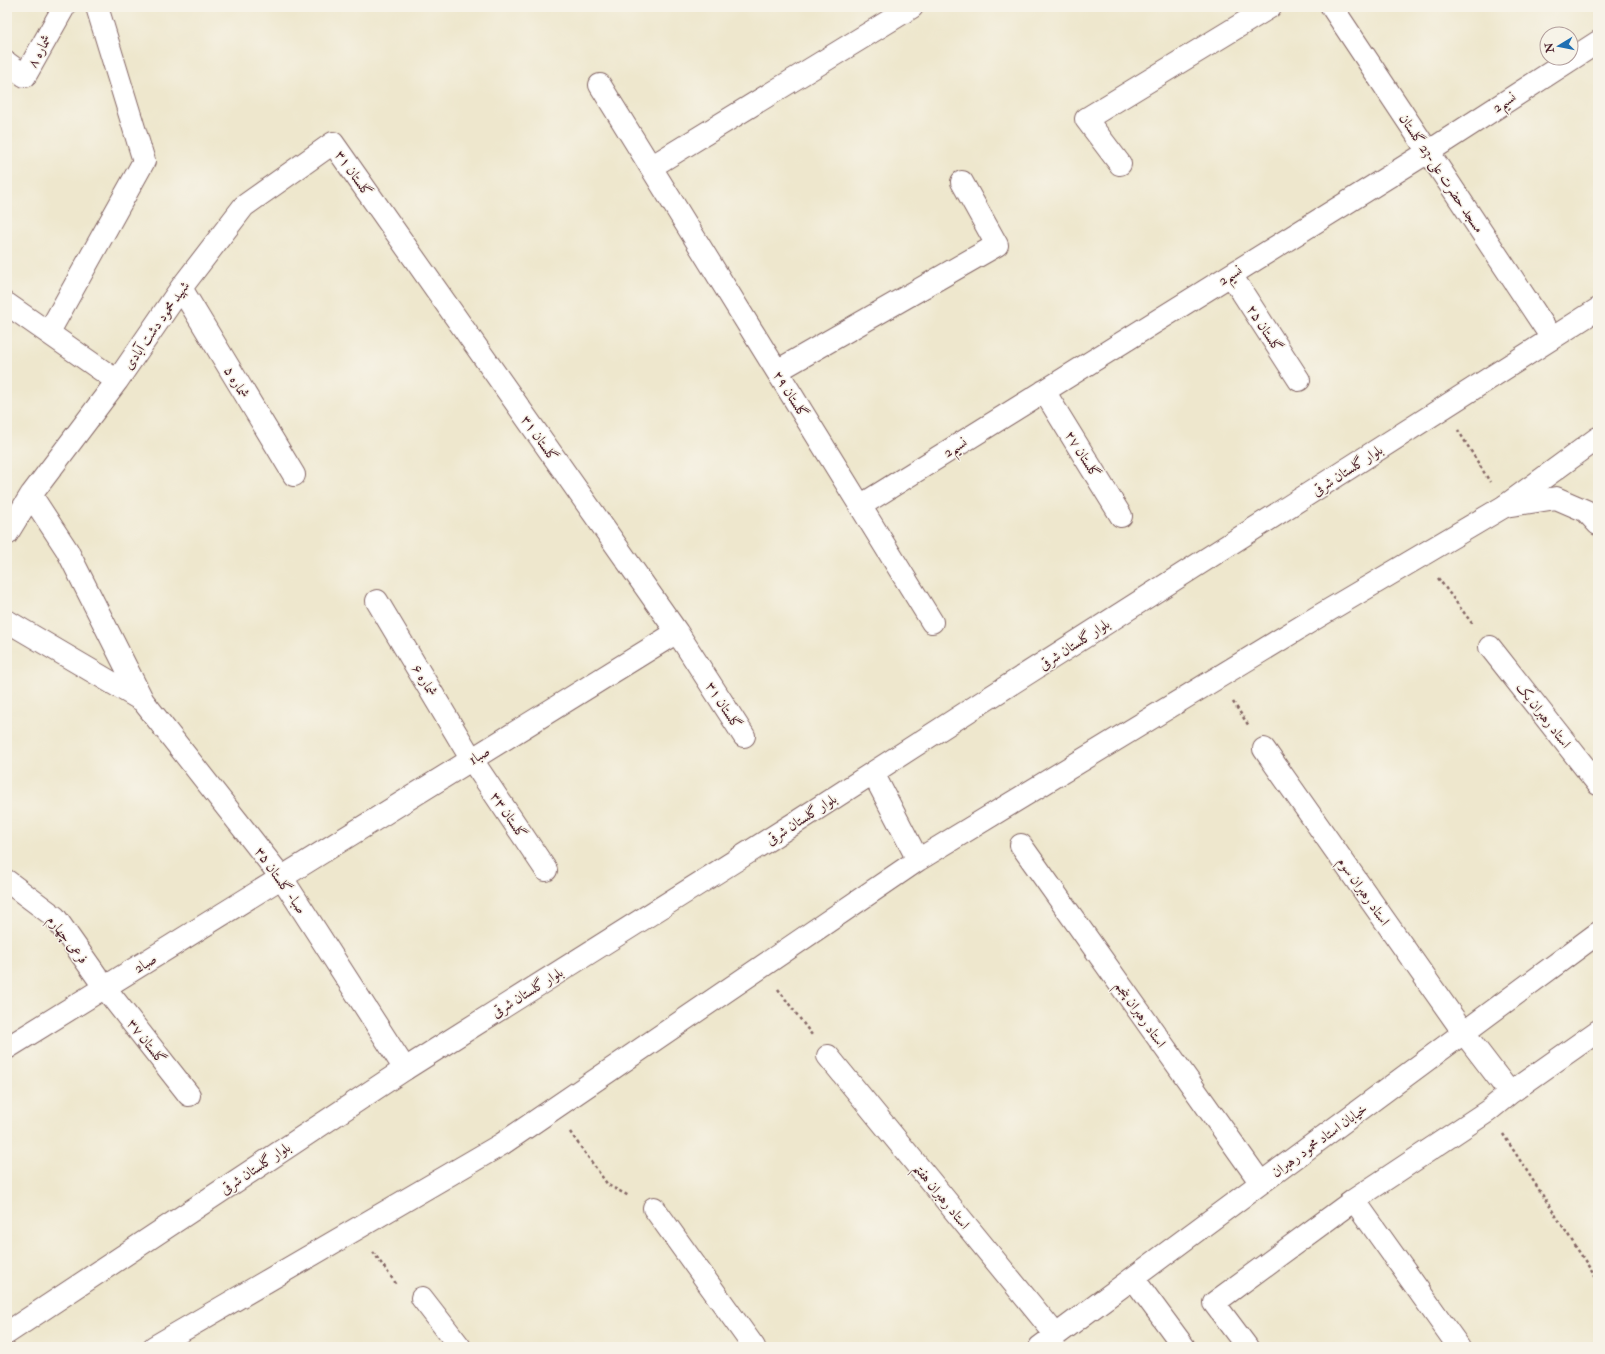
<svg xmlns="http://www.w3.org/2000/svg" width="1605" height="1354" viewBox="0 0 1605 1354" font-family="'IM FELL Double Pica',Amiri,serif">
<rect width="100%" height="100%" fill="#f7f3e8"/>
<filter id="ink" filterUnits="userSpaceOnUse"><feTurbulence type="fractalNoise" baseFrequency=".025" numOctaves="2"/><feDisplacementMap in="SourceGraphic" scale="8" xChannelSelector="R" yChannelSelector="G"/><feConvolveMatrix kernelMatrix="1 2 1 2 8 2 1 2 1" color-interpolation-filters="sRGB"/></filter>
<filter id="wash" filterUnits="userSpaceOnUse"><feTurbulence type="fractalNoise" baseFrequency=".012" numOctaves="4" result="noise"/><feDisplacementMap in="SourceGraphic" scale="16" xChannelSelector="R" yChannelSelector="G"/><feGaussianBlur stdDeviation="0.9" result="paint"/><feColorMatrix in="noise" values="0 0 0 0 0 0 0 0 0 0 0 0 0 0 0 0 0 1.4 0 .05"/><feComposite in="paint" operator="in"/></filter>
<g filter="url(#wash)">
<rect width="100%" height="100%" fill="#eee7cd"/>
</g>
<g filter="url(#ink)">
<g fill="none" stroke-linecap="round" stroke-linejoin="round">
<defs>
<path id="minor" d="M1332,7L1552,338
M7,63L25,76L64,7
M600,85L932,622
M1120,164L1086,119L1270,7
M651,167L912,7
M1231,275L1299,380
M181,288L294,475
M7,304L117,381
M49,332L144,161L97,7
M777,371L997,245L962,182
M1044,391L1121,516
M31,495L67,550L143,701L282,878L405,1069
M860,506L1428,152L1598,42
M1505,506L1556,498L1586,511L1598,524
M7,534L31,495L117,381L181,288L244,206L333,143L677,632L744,736
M377,601L472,760L546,870
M7,621L143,701
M1490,647L1598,784
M1264,749L1464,1033L1510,1093
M1021,845L1261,1183
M7,881L55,917L105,988L189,1095
M7,1048L677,632
M828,1056L1056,1335
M1354,1200L1459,1347
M654,1208L754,1347
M1133,1278L1184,1347
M422,1298L460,1347
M1040,1347L1598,933
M1247,1347L1214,1303L1354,1200L1488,1111L1510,1093L1598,1031"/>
<path id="major" d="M873,773L918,860
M7,1333L405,1069L795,823L981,703L1598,309
M154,1347L502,1144L918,860L1319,616L1505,506L1598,438"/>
</defs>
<!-- minor casing -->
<use href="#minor" stroke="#836564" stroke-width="24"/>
<!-- major casing -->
<use href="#major" stroke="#836564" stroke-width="24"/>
<!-- path -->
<path stroke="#836564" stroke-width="2.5" stroke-dasharray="3 3" stroke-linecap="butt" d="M1458,430L1490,482
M1438,578L1474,626
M1233,702L1249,726
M778,989L812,1035
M570,1132L608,1185L629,1196
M1503,1134L1598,1281
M373,1252L397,1285"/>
<!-- minor -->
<use href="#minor" stroke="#fff" stroke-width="22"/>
<!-- major -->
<use href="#major" stroke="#fff" stroke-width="22"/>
</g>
</g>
<g text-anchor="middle" stroke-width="3" stroke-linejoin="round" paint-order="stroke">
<!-- street labels -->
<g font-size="14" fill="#4a1f2b" stroke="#f7f3e8">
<text transform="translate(39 51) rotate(-61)" y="5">شماره ۸</text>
<text transform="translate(1504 102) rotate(-33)" y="5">نسیم2</text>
<text transform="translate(354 173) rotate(55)" y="5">گلستان ۳۱</text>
<text transform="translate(1442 173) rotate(56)" y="5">مسجد حضرت علی-23 گلستان</text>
<text transform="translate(1230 275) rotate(-32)" y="5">نسیم2</text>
<text transform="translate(156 325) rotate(-55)" y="5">شهید محمود دشت آبادی</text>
<text transform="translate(1265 328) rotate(57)" y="5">گلستان ۲۵</text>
<text transform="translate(237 382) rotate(59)" y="5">شماره ۵</text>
<text transform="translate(791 394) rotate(58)" y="5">گلستان ۲۹</text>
<text transform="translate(540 438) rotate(55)" y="5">گلستان ۳۱</text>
<text transform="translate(955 447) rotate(-32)" y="5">نسیم2</text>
<text transform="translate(1083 454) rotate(58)" y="5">گلستان ۲۷</text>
<text transform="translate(1347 470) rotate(-33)" y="5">بلوار گلستان شرقی</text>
<text transform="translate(1074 644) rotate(-33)" y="5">بلوار گلستان شرقی</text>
<text transform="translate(425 680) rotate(59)" y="5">شماره ۶</text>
<text transform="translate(724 705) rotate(57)" y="5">گلستان ۳۱</text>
<text transform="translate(1544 715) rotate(52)" y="5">استاد رهبران یک</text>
<text transform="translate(479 755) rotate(-32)" y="5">صبا1</text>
<text transform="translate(509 815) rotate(56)" y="5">گلستان ۳۳</text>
<text transform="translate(801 819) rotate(-33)" y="5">بلوار گلستان شرقی</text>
<text transform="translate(281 880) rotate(55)" y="5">صبا- گلستان ۳۵</text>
<text transform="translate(1364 891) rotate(55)" y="5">استاد رهبران سوم</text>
<text transform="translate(68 939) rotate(52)" y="5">فرعی چهارم</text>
<text transform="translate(145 963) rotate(-32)" y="5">صبا2</text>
<text transform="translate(527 992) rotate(-32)" y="5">بلوار گلستان شرقی</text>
<text transform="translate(1141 1014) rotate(55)" y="5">استاد رهبران پنجم</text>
<text transform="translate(147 1041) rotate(52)" y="5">گلستان ۳۷</text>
<text transform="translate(1319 1140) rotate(-36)" y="5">خیابان استاد محمود رهبران</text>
<text transform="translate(255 1168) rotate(-34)" y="5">بلوار گلستان شرقی</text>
<text transform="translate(942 1196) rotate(51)" y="5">استاد رهبران هفتم</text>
</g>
</g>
<!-- margin -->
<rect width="1605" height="1354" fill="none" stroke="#f7f3e8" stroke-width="24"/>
<!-- north arrow -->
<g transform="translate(1559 46) rotate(260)"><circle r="19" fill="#f7f3e8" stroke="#b29e9c"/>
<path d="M0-3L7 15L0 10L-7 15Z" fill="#1f6fb2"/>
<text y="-6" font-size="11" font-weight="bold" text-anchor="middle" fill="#4a1f2b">N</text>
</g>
</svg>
